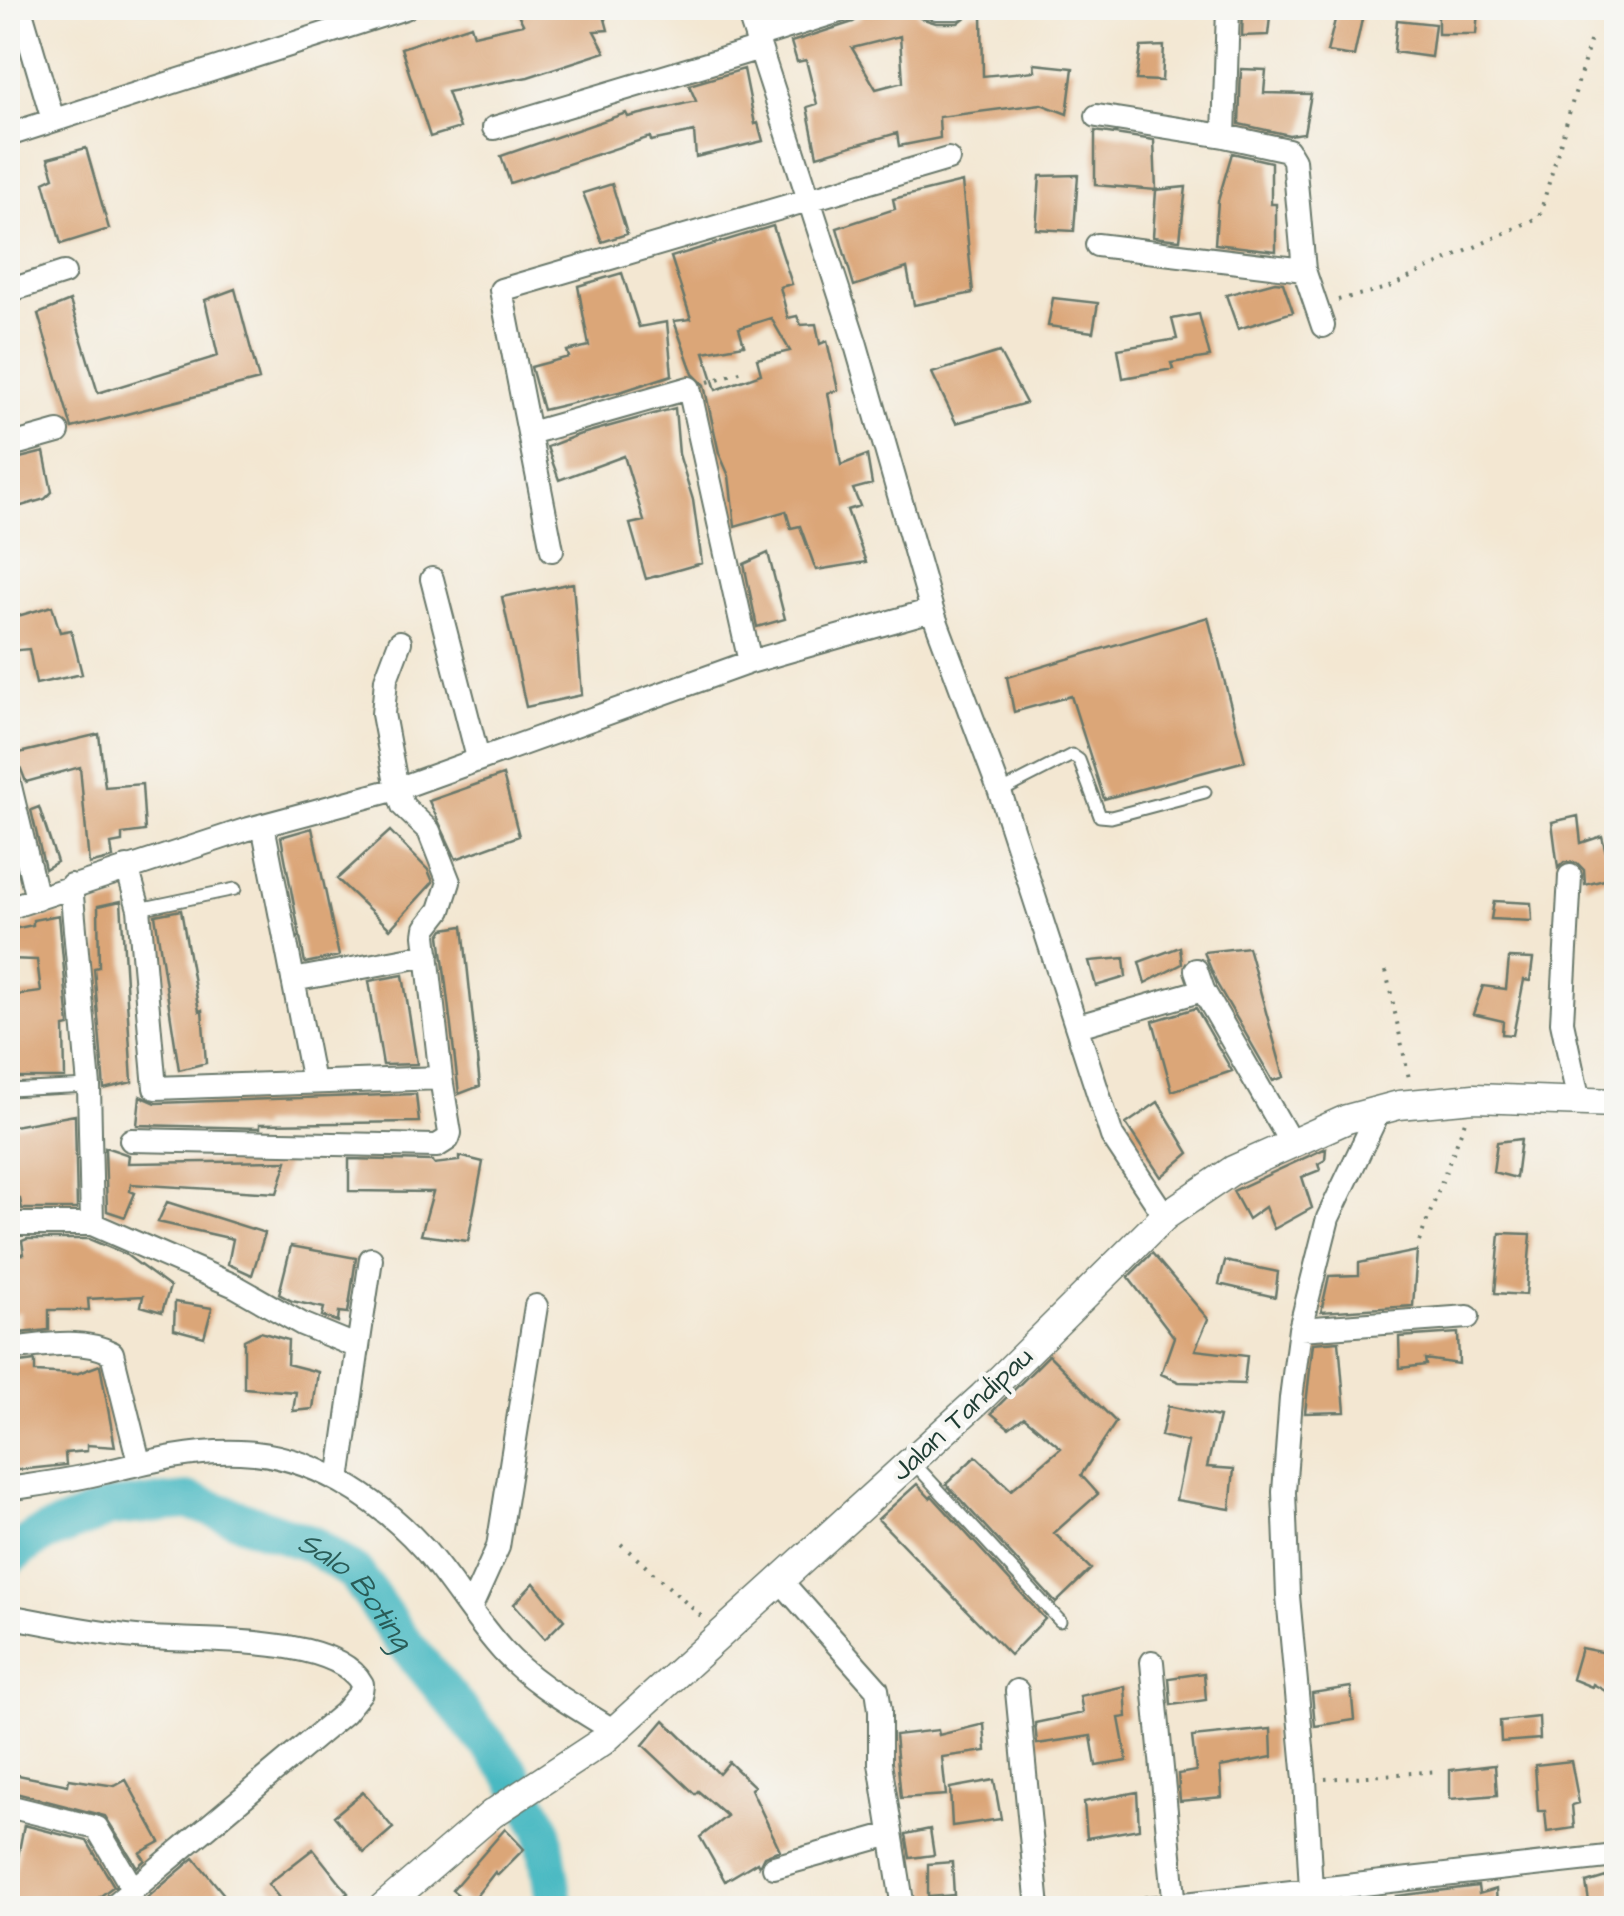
<svg xmlns="http://www.w3.org/2000/svg" width="1624" height="1916" viewBox="0 0 1624 1916" font-family="'Architects Daughter',sans-serif">
<rect width="100%" height="100%" fill="#f6f6f2"/>
<filter id="ink" filterUnits="userSpaceOnUse"><feTurbulence type="fractalNoise" baseFrequency=".01" numOctaves="2"/><feDisplacementMap in="SourceGraphic" scale="20" xChannelSelector="R" yChannelSelector="G"/><feConvolveMatrix kernelMatrix="1 2 1 2 8 2 1 2 1" color-interpolation-filters="sRGB"/></filter>
<filter id="wash" filterUnits="userSpaceOnUse"><feTurbulence type="fractalNoise" baseFrequency=".0048" numOctaves="4" result="noise"/><feDisplacementMap in="SourceGraphic" scale="40" xChannelSelector="R" yChannelSelector="G"/><feGaussianBlur stdDeviation="2.25" result="paint"/><feColorMatrix in="noise" values="0 0 0 0 0 0 0 0 0 0 0 0 0 0 0 0 0 1.4 0 .05"/><feComposite in="paint" operator="in"/></filter>
<g filter="url(#wash)">
<rect width="100%" height="100%" fill="#f3e7d2"/>
<g fill="none" stroke-linecap="round" stroke-linejoin="round">
<!-- river -->
<path stroke="#4ab9c2" stroke-width="38" id="s1" d="M8,1558L37,1537L110,1508L190,1501L313,1545L356,1574L398,1635L511,1772L543,1829L555,1908"/>
</g>
<g id="blocks">
<!-- building -->
<path fill="#dba678" fill-rule="evenodd" d="M515,8H602L608,30L594,31L605,52L528,77L447,92L460,128L430,137L401,48L471,25L474,35L523,24Z
M864,8H915L920,18L936,23H958L971,13H982L983,76L1035,71L1034,64L1073,68L1067,114L1041,104L939,117L940,138L899,146L897,133L817,156L807,107L817,104L806,60L797,62L791,42L853,22L861,17ZM900,36L903,82L876,89L852,48Z
M1243,8H1271L1268,35L1242,36Z
M1338,8L1364,10L1354,56L1327,52Z
M1438,8L1478,11L1476,34H1438Z
M1397,20L1435,24L1431,57L1394,52Z
M1164,46L1162,81L1136,80L1141,47Z
M744,69L755,124L758,123L763,141L696,157L694,132L651,141L650,137L510,183L501,156L626,113L628,117L696,101L689,85Z
M1241,69L1266,70L1264,93L1311,94L1304,133L1289,135L1239,124Z
M1095,131L1154,140L1156,190L1095,185Z
M86,148L109,229L61,244L44,182L54,177L48,158Z
M1232,153L1271,162V204H1276V251L1215,244L1218,201Z
M1078,175L1074,231L1036,229L1040,176Z
M962,182L973,293L914,305L907,268L854,286L837,228L895,209L893,199Z
M612,184L627,234L602,242L583,193Z
M1186,187L1180,240L1153,237L1156,190Z
M773,226L792,284L780,287L788,318L797,316L801,325L816,324L820,344L827,341L838,390L828,393L841,465L867,455L872,484L853,489L860,506L847,510L866,562L816,570L800,526L791,528L786,511L735,526L729,476L719,453L704,385L693,374L674,321L691,319L671,257ZM771,318L790,351L757,359L761,374L716,390L704,352L744,345L739,328Z
M622,273L639,327L667,322L672,375L623,391L543,410L531,367L569,357L567,351L589,346L578,286Z
M1275,282L1283,283L1293,312L1238,329L1226,295Z
M235,289L259,380L72,428L38,314L70,301L98,393L218,356L205,300Z
M1053,298L1098,303L1093,332L1048,326Z
M1199,314L1210,357L1171,363L1173,369L1123,378L1118,349L1177,339L1172,319Z
M999,352L1026,403L956,423L932,373Z
M675,408L679,454L693,500L702,563L646,579L630,524L644,521L624,456L559,480L547,447L578,435Z
M44,452L52,492L45,499L8,510V461Z
M768,553L785,619L757,627L744,564Z
M573,583L582,695L526,707L502,597Z
M52,606L60,632L71,630L82,674L36,684L29,649L8,651V630H13L11,618Z
M1208,617L1245,761L1104,799L1071,696L1014,712L1007,677Z
M99,734L105,787L142,784L145,831L122,834V842L111,844L113,858L89,864L80,767L26,782L15,754Z
M503,775L519,836L456,859L429,801Z
M39,807L57,862L45,869L31,810Z
M1578,816L1581,843L1602,836L1612,878L1585,885L1584,870L1577,863L1564,862L1558,868L1552,822Z
M312,828L339,956L305,963L281,837Z
M390,831L428,870L433,882L390,929L337,879Z
M121,901L132,1082L104,1089L94,968L99,967L98,906Z
M1494,901L1531,903L1532,921L1491,919Z
M181,910L199,1011L202,1010L206,1063L179,1070L155,915Z
M59,915L69,1026L64,1027L65,1078H8V996L41,992L37,960L8,959V930L33,925V920Z
M463,926L480,1086L459,1094L440,935L444,929Z
M1180,947L1182,964L1145,983L1139,962Z
M1248,947L1284,1077L1273,1081L1217,984L1204,952Z
M1124,958L1126,977L1096,986L1089,961Z
M1509,958L1533,959L1530,981L1524,980L1513,1035L1502,1034L1503,1021L1473,1014L1483,986L1506,989Z
M403,975L417,1064L383,1065L369,981Z
M1196,1008L1232,1071L1172,1091L1153,1021Z
M416,1094L419,1122L260,1124V1128L137,1125L140,1096L156,1103Z
M1158,1102L1189,1153L1161,1177L1126,1124Z
M75,1115L77,1209H22L20,1199L8,1198V1127Z
M1521,1139L1516,1178L1493,1172L1497,1142Z
M105,1147L129,1155L128,1163L287,1161L277,1193L131,1184L130,1191L135,1193L125,1217L107,1211Z
M1326,1148L1325,1160L1318,1164L1320,1170L1302,1177L1312,1208L1274,1229L1265,1207L1248,1219L1233,1191Z
M459,1156L483,1162L468,1241L421,1235L433,1192L349,1191V1159L433,1161L434,1164L459,1161Z
M167,1202L265,1233L252,1275L228,1264L233,1239L158,1222Z
M1500,1233L1531,1234L1526,1295L1495,1293Z
M27,1239H89L125,1254L170,1287L162,1312L141,1306L143,1296L88,1299L89,1310H49V1330L19,1333L20,1312L8,1315V1255L24,1254L22,1241Z
M291,1246L356,1258L348,1313L339,1312L338,1322L322,1316L324,1308L292,1301L279,1294Z
M1417,1251L1413,1306L1321,1312L1329,1276L1359,1275V1263Z
M1152,1253L1208,1319L1195,1350L1247,1356L1244,1384L1179,1382L1161,1374L1174,1337L1128,1277Z
M1225,1261L1278,1272L1275,1297L1219,1284Z
M175,1302L212,1308L204,1337L174,1329Z
M260,1332L288,1340L287,1364L318,1372L313,1409L293,1411L296,1392L244,1388V1340Z
M1458,1333L1459,1364L1425,1359L1426,1365L1400,1368L1399,1337Z
M1339,1341L1345,1412L1305,1413L1313,1343Z
M1049,1355L1116,1422L1081,1475L1098,1494L1054,1533L1091,1569L1056,1603L946,1484L976,1456L1011,1490L1061,1448L1024,1417L1009,1428L991,1413Z
M35,1361V1372L76,1374L100,1365L115,1447L87,1445V1451L65,1453L66,1465L8,1471V1432L12,1431V1364Z
M1168,1406L1219,1417L1207,1467L1234,1469L1230,1509L1176,1500L1188,1442L1161,1436Z
M917,1484L930,1498L932,1496L1045,1619L1010,1655L878,1519Z
M534,1583L564,1620L545,1639L514,1604Z
M1581,1648L1616,1655V1697L1593,1684L1592,1687L1572,1679Z
M1204,1673L1206,1700L1171,1705L1169,1678Z
M1125,1686L1127,1717L1119,1718L1127,1761L1096,1766L1091,1736L1037,1744L1035,1723L1083,1713L1080,1696Z
M1351,1687L1354,1720L1315,1726L1312,1693Z
M1539,1717L1540,1739L1501,1742L1500,1721Z
M664,1720L719,1774L729,1762L754,1786L751,1789L780,1850L764,1856L759,1866L757,1862L725,1881L700,1837L727,1816L698,1791L695,1794L643,1745Z
M984,1724L986,1751L942,1757L946,1795L901,1798L895,1735L938,1730L939,1735Z
M1271,1729L1272,1757L1220,1767L1222,1797L1180,1801L1178,1774L1196,1771L1192,1737Z
M1571,1761L1579,1803L1572,1805L1574,1828L1547,1832L1545,1811H1538L1535,1765Z
M1495,1765L1497,1795L1450,1799V1770Z
M8,1773L68,1785L69,1779L115,1786L126,1780L160,1842L140,1853L145,1860L137,1867L105,1816L8,1791Z
M994,1780L1001,1819L952,1826L950,1788Z
M363,1792L393,1828L364,1853L334,1816Z
M1137,1792L1139,1829L1087,1838L1084,1802Z
M24,1825L87,1841L114,1886L85,1908H8Z
M505,1829L524,1849L498,1875L495,1872L470,1904L452,1890Z
M930,1829L934,1855L910,1858L906,1834Z
M313,1849L348,1893L328,1908H287L268,1884Z
M194,1858L226,1897L212,1908H145L141,1903Z
M952,1862L954,1895L928,1897V1864Z
M1613,1875L1616,1908H1590L1586,1883Z
M1478,1886L1479,1894L1496,1889L1497,1908H1398L1396,1896Z"/>
</g>
</g>
<g filter="url(#ink)">
<use href="#blocks" fill-opacity="0" stroke="#69786b" stroke-width="2.5"/>
<g fill="none" stroke-linecap="round" stroke-linejoin="round">
<defs>
<path id="service" d="M1000,792L1072,755L1079,760L1100,816L1111,817L1205,792
M139,909L235,889
M8,1090L89,1086
M911,1460L1060,1621"/>
<path id="minor" d="M20,8L53,120
M747,8L856,345L932,610L1000,792L1112,1136L1165,1216
M936,8H957
M756,37L849,8
M494,128L760,48
M8,135L405,8
M1224,136L1228,8
M1097,245L1304,270L1294,160L1288,150L1224,136L1097,116
M1304,270L1323,326
M8,291L64,273
M530,433L689,388L750,662
M8,446L58,432
M552,550L501,290L948,159
M432,579L478,758
M8,778L37,899
M263,825L313,1082
M127,867L139,909L155,1088L441,1078L425,935L426,928L440,910L449,882L429,831L403,806L397,789L383,714L386,679L400,642
M1570,876L1562,1022L1579,1102
M71,885L89,1086L92,1224
M8,908L245,830L397,789L750,662L932,610
M1196,970L1203,990L1291,1143
M293,980L428,955
M1078,1026L1203,990
M131,1140L437,1146L448,1139L450,1133L441,1078
M8,1224H92L235,1286L302,1324L358,1347L339,1480
M1300,1329L1468,1317
M358,1347L371,1259
M8,1349C42,1346 80,1337 112,1353L139,1462
M8,1489C40,1484 73,1480 105,1472C150,1461 193,1450 240,1452C310,1454 377,1497 424,1549C452,1581 474,1619 503,1651C534,1685 575,1706 614,1731
M779,1579L877,1689L880,1710V1763L903,1908
M470,1609L498,1547L536,1306
M8,1616C50,1624 93,1633 136,1637C189,1643 335,1632 362,1684L361,1692L344,1713L111,1908
M1152,1662L1175,1908
M1017,1691L1038,1908
M8,1806L97,1828L133,1889
M774,1867L891,1834
M1148,1908L1616,1856
M1312,1908L1305,1780L1288,1596L1284,1492L1291,1398L1300,1329L1328,1218L1380,1109"/>
<path id="tertiary" d="M382,1908L492,1814L603,1741L983,1396L1165,1216L1233,1170L1347,1119L1399,1105L1474,1098L1616,1103"/>
</defs>
<!-- service casing -->
<use href="#service" stroke="#69786b" stroke-width="15"/>
<!-- minor casing -->
<use href="#minor" stroke="#69786b" stroke-width="26"/>
<!-- tertiary casing -->
<use href="#tertiary" stroke="#69786b" stroke-width="31"/>
<!-- path -->
<path stroke="#69786b" stroke-width="4" stroke-dasharray="2.5 8" stroke-linecap="butt" d="M1338,300L1387,288L1539,217L1591,38
M708,382L743,371
M1386,971L1410,1083
M1419,1242L1465,1121
M621,1544L703,1618
M1325,1779L1440,1771"/>
<!-- service -->
<use href="#service" stroke="#fff" stroke-width="11"/>
<!-- minor -->
<use href="#minor" stroke="#fff" stroke-width="22"/>
<!-- tertiary -->
<use href="#tertiary" stroke="#fff" stroke-width="28"/>
</g>
</g>
<g text-anchor="middle" stroke-width="9" stroke-linejoin="round" paint-order="stroke">
<!-- street labels -->
<g font-size="28" fill="#1f3d34" stroke="#f6f6f2">
<text transform="translate(961 1413) rotate(-43)" y="10">Jalan Tandipau</text>
</g>
<!-- water labels -->
<g font-size="30" font-style="italic" fill="#2a5c58" stroke="#f6f6f2">
<text dy="10" stroke="none"><textPath href="#s1" startOffset="388">Salo Boting</textPath></text>
</g>
</g>
<!-- margin -->
<rect width="1624" height="1916" fill="none" stroke="#f6f6f2" stroke-width="40"/>
</svg>
